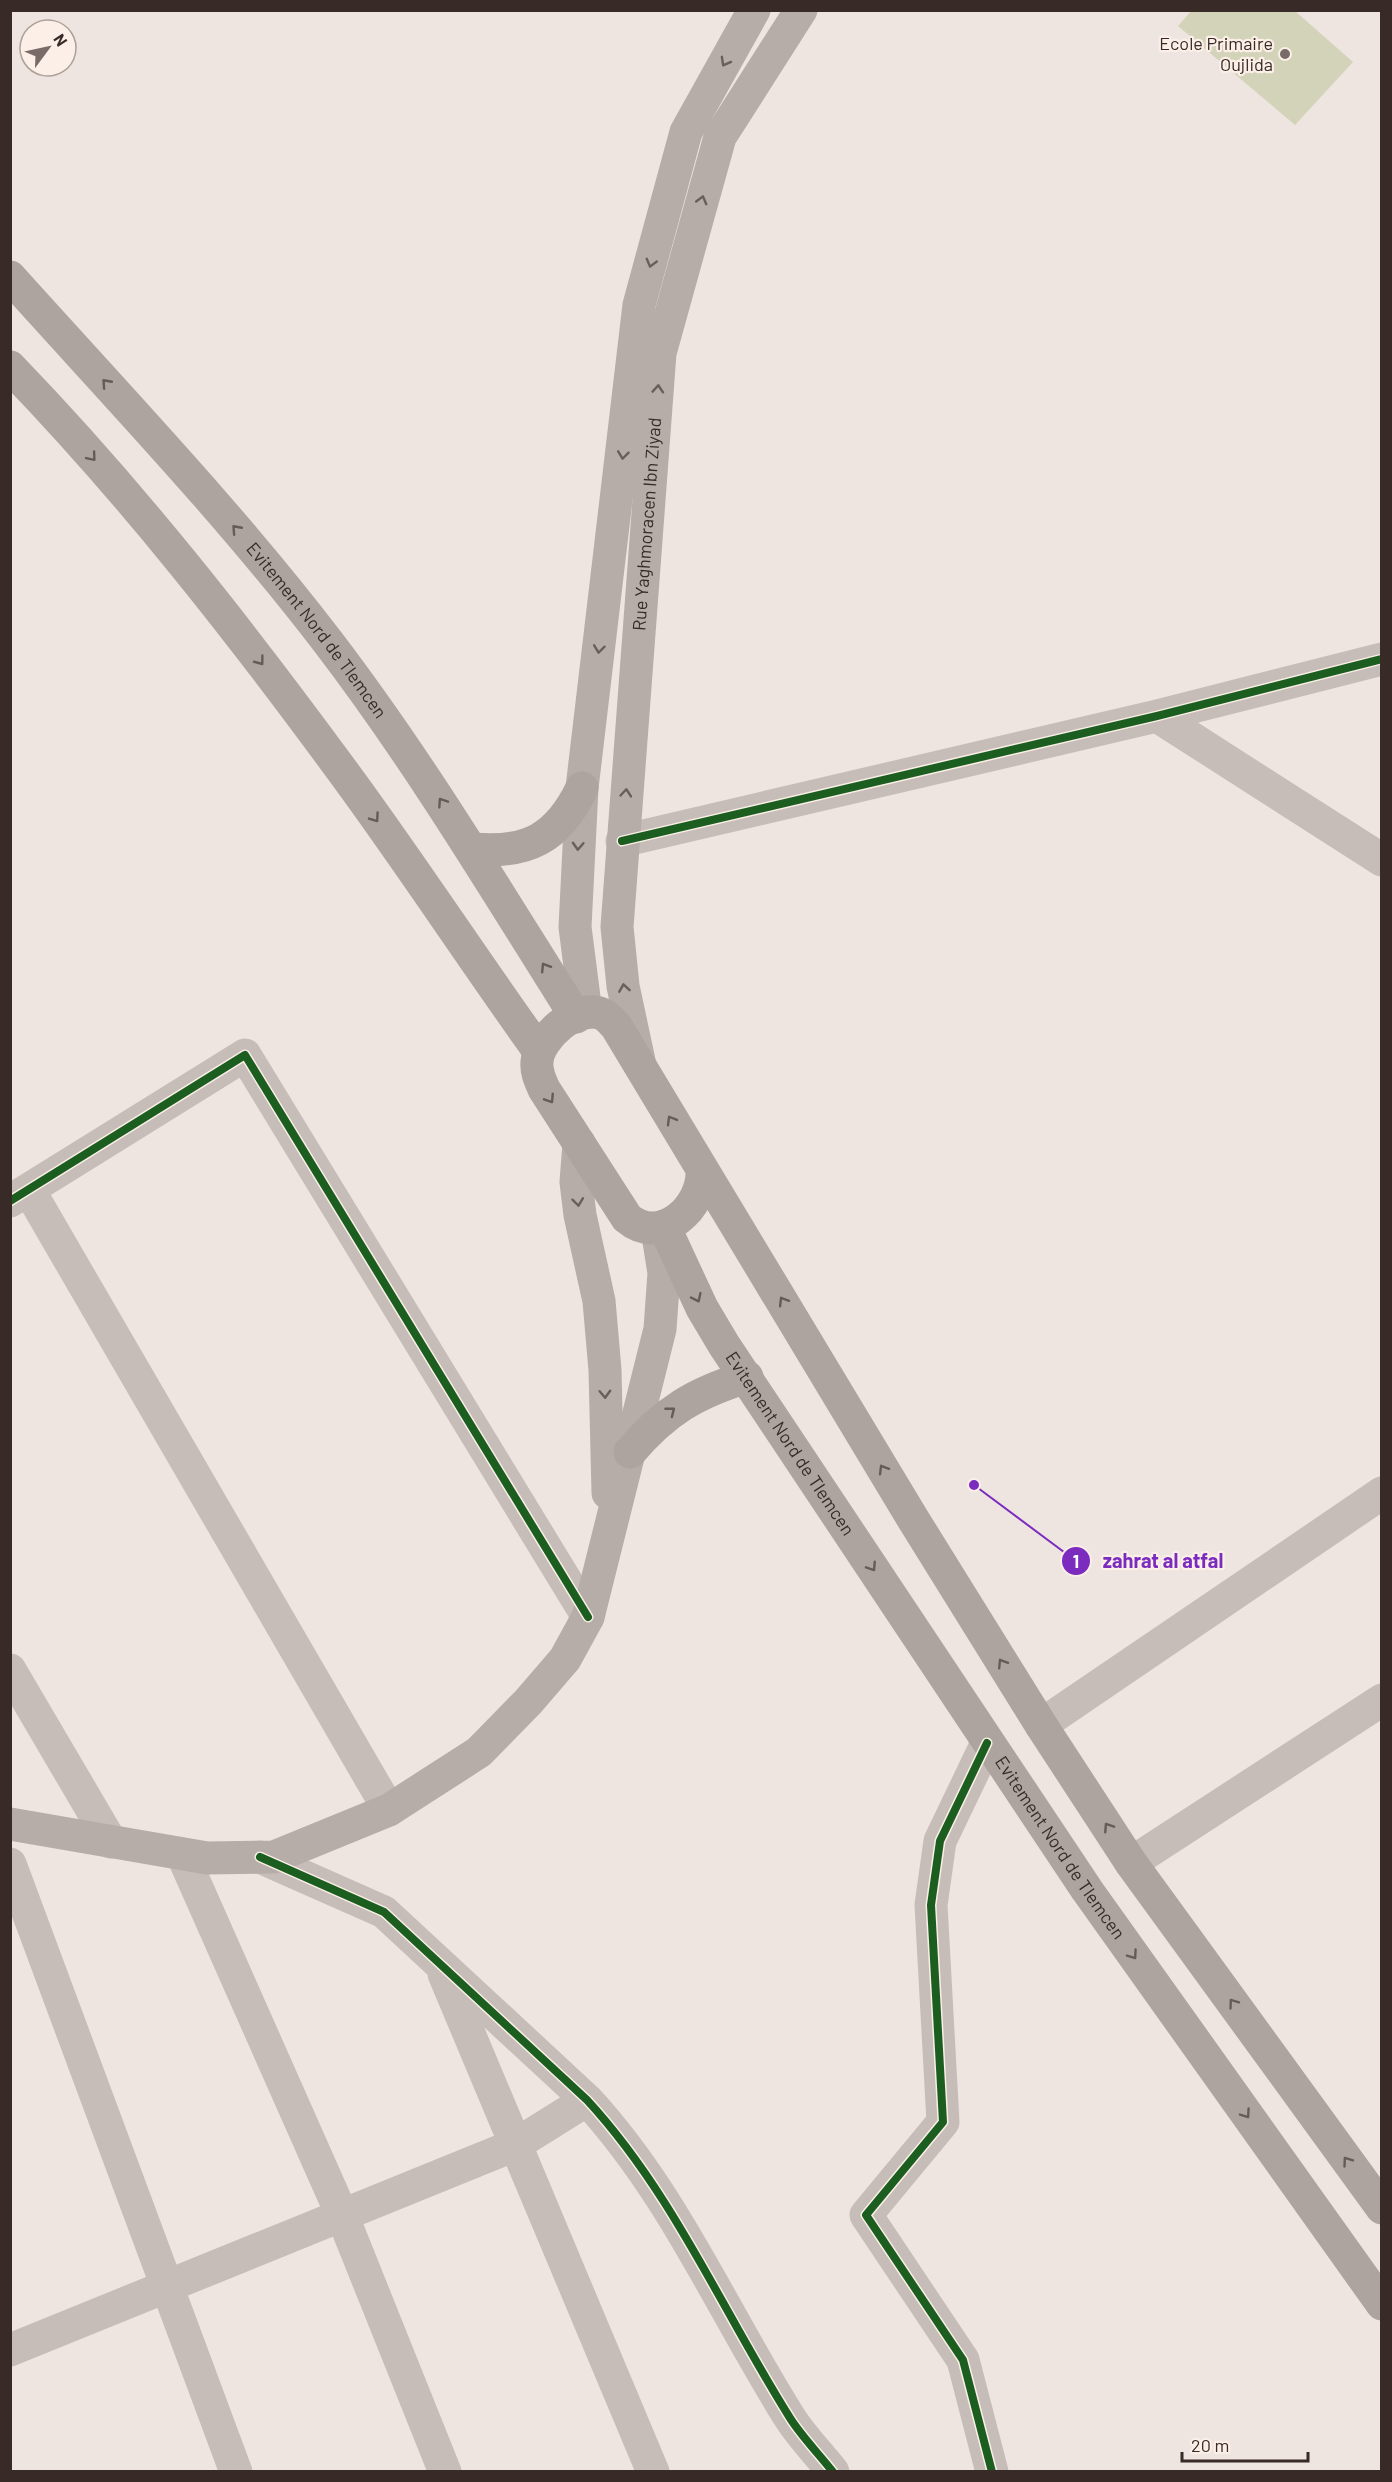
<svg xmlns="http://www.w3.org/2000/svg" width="1392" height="2482" viewBox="0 0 1392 2482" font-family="Barlow,sans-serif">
<rect width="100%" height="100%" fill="#eee5e0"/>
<!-- green -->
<path fill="#d2d3b8" d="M1192,10L1295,11L1353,62L1295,125L1178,26Z"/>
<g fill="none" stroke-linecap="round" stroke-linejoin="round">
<!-- minor -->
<path stroke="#c7bdb8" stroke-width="33" d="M1157,716L1382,860
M622,841L1157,716L1382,659
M29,1190L389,1810
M10,1201L245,1055L588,1617
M10,1670L111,1842
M1041,1725L1382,1493
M987,1743L940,1841L931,1905L943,2122L866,2215L963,2360L992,2472
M182,1854L342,2215L445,2472
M260,1857L384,1912L587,2100C673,2193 723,2312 790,2418C802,2437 819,2454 833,2472
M1131,1863L1382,1700
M10,1864L236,2472
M444,1974L653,2472
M10,2350L515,2145L587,2100"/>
<!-- major -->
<g stroke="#b6aca8" stroke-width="33">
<path d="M586,1013L575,927L582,788L639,305L686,132L754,10"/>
<path id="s1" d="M639,1061L623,986L617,927L660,353L720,137L801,10"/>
<path d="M579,1143L576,1182L580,1215L599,1301L605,1370L608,1493"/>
<path d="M10,1824L207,1858L274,1857L389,1810L479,1752L528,1702L565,1659L588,1617L660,1329L664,1273L657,1229"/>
</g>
<!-- highway -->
<g stroke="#ada49f" stroke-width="33">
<path id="s2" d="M10,277C118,397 230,514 328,642C419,761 496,890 576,1017"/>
<path d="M10,367C131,492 239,630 341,769C409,861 472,958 539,1051"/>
<path d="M473,849C528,854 558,838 582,788"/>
<path d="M702,1170C704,1207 661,1247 627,1218L544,1089C540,1080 536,1072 537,1062C538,1038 577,1003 602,1014C607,1016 612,1022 616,1026L913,1519L1041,1725L1131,1863L1382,2208"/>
<path id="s3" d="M664,1226L702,1308L724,1345L1087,1890L1382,2304"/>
<path d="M630,1452C665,1411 695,1393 747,1377"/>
</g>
<defs>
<path id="cycleway" d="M622,841L1157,716L1382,659
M10,1201L245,1055L588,1617
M987,1743L940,1841L931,1905L943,2122L866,2215L963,2360L992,2472
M260,1857L384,1912L587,2100C673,2193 723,2312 790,2418C802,2437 819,2454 833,2472"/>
</defs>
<!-- cycleway casing -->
<use href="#cycleway" stroke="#fbefe7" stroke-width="11"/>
<!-- cycleway -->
<use href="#cycleway" stroke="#1b5e20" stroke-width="8"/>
</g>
<!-- one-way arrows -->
<defs><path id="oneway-chevron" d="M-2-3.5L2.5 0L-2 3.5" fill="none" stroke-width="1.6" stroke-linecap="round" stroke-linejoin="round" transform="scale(1.5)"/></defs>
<g stroke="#6a5e5b">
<use href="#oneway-chevron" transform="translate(725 62) rotate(119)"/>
<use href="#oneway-chevron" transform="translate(702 200) rotate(-75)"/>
<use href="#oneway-chevron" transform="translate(651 263) rotate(105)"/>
<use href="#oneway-chevron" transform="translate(658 389) rotate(-86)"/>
<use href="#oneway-chevron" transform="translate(623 455) rotate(97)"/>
<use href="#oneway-chevron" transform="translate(599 649) rotate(97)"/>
<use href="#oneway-chevron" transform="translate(626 793) rotate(-85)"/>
<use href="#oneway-chevron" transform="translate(578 846) rotate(93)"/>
<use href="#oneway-chevron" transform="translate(624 988) rotate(-99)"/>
<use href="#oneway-chevron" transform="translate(578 1202) rotate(83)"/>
<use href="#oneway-chevron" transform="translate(605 1394) rotate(88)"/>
</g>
<g stroke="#675b57">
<use href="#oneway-chevron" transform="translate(106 383) rotate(-132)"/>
<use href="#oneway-chevron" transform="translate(92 457) rotate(50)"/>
<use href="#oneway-chevron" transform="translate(236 529) rotate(-132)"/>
<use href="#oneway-chevron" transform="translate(260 661) rotate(53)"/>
<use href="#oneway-chevron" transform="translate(442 802) rotate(-124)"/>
<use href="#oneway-chevron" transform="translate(375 818) rotate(55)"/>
<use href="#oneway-chevron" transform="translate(545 967) rotate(-122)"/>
<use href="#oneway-chevron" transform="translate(550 1099) rotate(57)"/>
<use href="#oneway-chevron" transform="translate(671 1120) rotate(-120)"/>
<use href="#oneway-chevron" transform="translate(697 1298) rotate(65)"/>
<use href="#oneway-chevron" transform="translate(783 1301) rotate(-121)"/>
<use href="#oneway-chevron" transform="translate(671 1411) rotate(-38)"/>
<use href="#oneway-chevron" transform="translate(883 1469) rotate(-121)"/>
<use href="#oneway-chevron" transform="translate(872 1567) rotate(57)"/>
<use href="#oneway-chevron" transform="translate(1002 1663) rotate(-122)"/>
<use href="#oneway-chevron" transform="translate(1108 1827) rotate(-123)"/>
<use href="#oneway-chevron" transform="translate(1133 1955) rotate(55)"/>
<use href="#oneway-chevron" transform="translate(1233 2003) rotate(-126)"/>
<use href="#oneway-chevron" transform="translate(1246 2114) rotate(55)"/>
<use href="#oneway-chevron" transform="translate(1347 2161) rotate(-126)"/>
</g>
<!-- markers -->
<circle fill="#786b68" stroke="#fbefe7" stroke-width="2" cx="1285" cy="54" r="6"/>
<g text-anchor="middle" stroke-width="4.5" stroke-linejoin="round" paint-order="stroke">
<!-- poi labels -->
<g font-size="18" fill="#382a27" stroke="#fbefe7" text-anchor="end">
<text x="1273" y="50">Ecole Primaire<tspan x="1273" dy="21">Oujlida</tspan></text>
</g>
<!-- street labels -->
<g font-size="18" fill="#382a27" stroke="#fbefe7">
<text dy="6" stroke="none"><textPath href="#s1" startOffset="540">Rue Yaghmoracen Ibn Ziyad</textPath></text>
<text dy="6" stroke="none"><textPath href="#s2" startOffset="468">Evitement Nord de Tlemcen</textPath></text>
<text dy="6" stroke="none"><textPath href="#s3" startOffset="252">Evitement Nord de Tlemcen</textPath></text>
<text dy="6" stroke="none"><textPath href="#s3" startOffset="738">Evitement Nord de Tlemcen</textPath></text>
</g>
</g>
<!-- callouts -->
<path fill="none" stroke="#7b2cbf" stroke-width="2" d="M974 1485L1076 1561"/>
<g fill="#7b2cbf" stroke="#fbefe7" stroke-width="2">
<circle cx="974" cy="1485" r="6"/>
<circle cx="1076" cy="1561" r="15"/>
</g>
<g font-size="18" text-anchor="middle" font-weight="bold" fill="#fff">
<text x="1076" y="1568">1</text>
</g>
<g font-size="20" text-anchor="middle" font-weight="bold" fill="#7b2cbf" stroke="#fbefe7" stroke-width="4.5" stroke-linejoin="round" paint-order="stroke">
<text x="1163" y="1568">zahrat al atfal</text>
</g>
<!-- border -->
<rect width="1392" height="2482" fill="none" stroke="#382a27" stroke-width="24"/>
<!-- north arrow -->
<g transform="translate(48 48) rotate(57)"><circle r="28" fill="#fbefe7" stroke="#ada09a" stroke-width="1.5"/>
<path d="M0-4.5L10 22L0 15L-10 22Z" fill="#786b68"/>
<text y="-9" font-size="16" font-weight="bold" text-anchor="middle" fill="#382a27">N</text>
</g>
<!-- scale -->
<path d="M1182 2452v9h126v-9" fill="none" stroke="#382a27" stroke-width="3"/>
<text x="1191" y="2452" font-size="18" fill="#382a27" stroke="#fbefe7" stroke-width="4.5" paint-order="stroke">20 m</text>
</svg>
